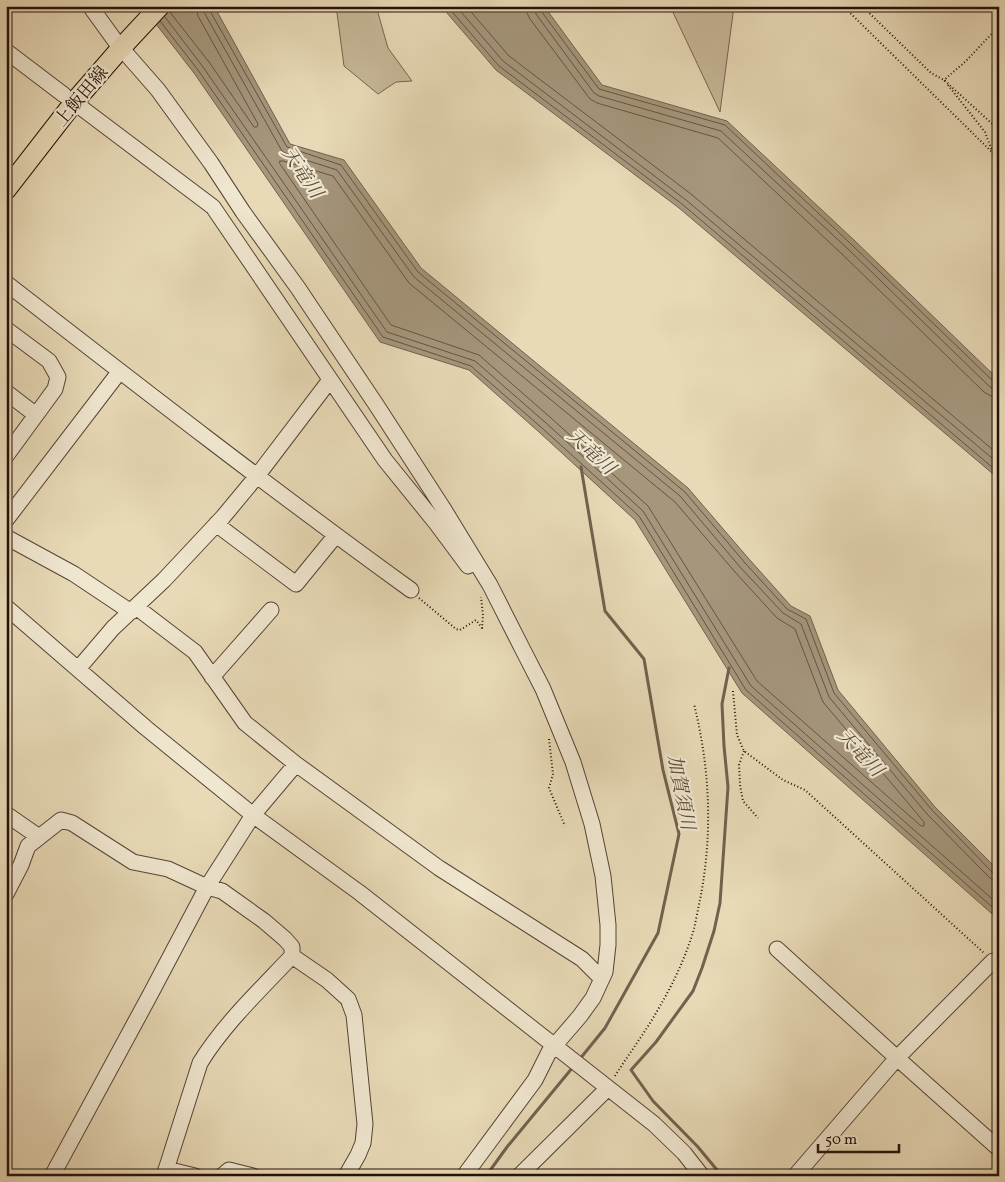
<svg xmlns="http://www.w3.org/2000/svg" width="1005" height="1182" viewBox="0 0 1005 1182" font-family="Vollkorn,'Noto Serif JP',serif">
<rect width="100%" height="100%" fill="#e8dab7"/>
<filter id="stains"><feTurbulence type="fractalNoise" baseFrequency=".004" numOctaves="4"/><feColorMatrix values="0 0 0 0 .2 0 0 0 0 .09 0 0 0 0 .02 0 0 0 .5 -.17"/></filter>
<radialGradient id="worn" r=".72"><stop offset=".6" stop-color="#630" stop-opacity="0"/><stop offset="1" stop-color="#630" stop-opacity=".3"/></radialGradient>
<!-- green -->
<path fill="#c7b899" stroke="#766450" d="M329,6H376L388,48L412,81L396,82L378,94L344,66L337,13Z
M670,6H734L720,112Z"/>
<!-- water -->
<path fill="#a5967c" stroke="#71614e" d="M139,6H214L290,144L344,160L421,268L688,488L749,559L791,606L810,616L838,690L935,807L999,871V920L742,693L635,520L539,432L469,370L380,342L194,73L156,24Z
M441,6H544L602,85L727,121L855,241L999,380V479L679,208L496,70Z"/>
<g fill="none" stroke-linecap="round" stroke-linejoin="round">
<!-- shore -->
<path stroke="#645442" stroke-width="1" d="M203,6L205,14L282,151L287,154L337,170L414,277L680,496L740,567L783,613L801,624L829,697L927,814L989,877L993,880L999,881
M210,6V11L287,147L341,165L418,272L685,492L745,563L787,609L806,619L834,693L932,810L993,873L999,874
M447,6L499,66L682,204L999,473
M456,6L503,61L686,200L999,464
M466,6L509,56L691,194L999,455
M526,6L527,13L530,19L590,99L597,103L718,138L843,255L984,392L991,396L999,397
M534,6L536,14L594,93L599,96L721,131L848,249L989,386L993,389H999
M540,6L541,11L599,89L725,125L852,245L993,381L999,383
M169,11L209,62L254,127H257L258,124L198,16L196,6
M165,17L203,67L387,332L475,361L546,423L643,511L751,686L999,905
M160,21L198,70L383,337L471,366L542,428L639,516L746,690L999,913
M280,161H283L333,176L409,283L675,502L735,572L777,618L795,629L823,702L924,822V826H921L757,681L648,506L551,418L479,355L391,325L280,164Z"/>
<!-- stream -->
<path stroke="#71614e" stroke-width="3" d="M579,1060L605,1028L658,933L679,834L663,770L644,659L605,611L581,467
M486,1176L507,1147L573,1067
M722,1176L698,1147L653,1101L631,1070L656,1042L693,991L702,968L714,931L720,903L728,787L724,746L722,704L729,668"/>
<defs>
<path id="minor" d="M90,6L116,42L158,90L211,163L243,212L298,288L377,406L443,508L490,585L523,650L543,689L573,762L592,824L603,876L608,925V945L605,972L593,998L580,1016L549,1052L535,1080L464,1176
M6,51L64,95
M79,106L213,207L385,460L436,523L468,566
M6,283C140,387 274,491 411,590
M6,329L49,361L58,377L55,389L6,456
M6,392L36,415
M6,520L120,371
M216,524L296,584L336,535
M6,537L74,574L131,612
M6,607L146,728L253,815L360,893L654,1124L684,1153L702,1176
M136,607L195,652L245,723L296,764L439,868L582,959L602,979
M78,669L113,628L164,580L223,517L257,476L330,380
M212,677L271,610
M6,814L39,837
M6,894L21,865L28,846L61,820L72,823L133,862L168,869L207,887L222,891L264,921L285,939L292,947V956C261,989 223,1025 200,1063L164,1176
M777,949L897,1058L999,1149
M292,956L327,980L348,999L354,1015L365,1124L363,1143L358,1155L346,1176
M166,1169L195,1176
M52,1176L150,995L207,887L253,815L296,764
M222,1176L229,1170L253,1176
M519,1176L608,1088
M795,1176L897,1058L993,961"/>
<path id="major" d="M6,190L75,101L121,48L160,6"/>
</defs>
<!-- minor casing -->
<use href="#minor" stroke="#554334" stroke-width="17"/>
<!-- major casing -->
<use href="#major" stroke="#241108" stroke-width="21"/>
<!-- path -->
<path stroke="#241108" stroke-width="2" stroke-dasharray="1 2.5" stroke-linecap="butt" d="M782,6L786,9
M843,6L999,159
M862,6L931,73L944,80L999,130
M945,81L944,80L966,61L999,26
M948,85L985,132L992,151
M419,598L456,629L460,630L476,620L482,628L483,615L481,597
M733,691L737,735L744,751L783,780L805,790L984,953
M549,739L553,774L549,788L565,826
M744,751L739,765L740,785L743,801L758,818
M615,1076C630,1052 647,1030 660,1006C674,982 686,956 694,929C696,920 698,909 700,900C713,833 710,769 694,704"/>
<!-- minor -->
<use href="#minor" stroke="#f0e7d0" stroke-width="15"/>
<!-- major -->
<use href="#major" stroke="#e8dab7" stroke-width="19"/>
</g>
<g text-anchor="middle" stroke-width="4.5" stroke-linejoin="round" paint-order="stroke">
<!-- street labels -->
<g font-size="18" fill="#241108" stroke="#f0e7d0">
<text transform="translate(81 96) rotate(-50)" y="6">上飯田線</text>
</g>
<!-- water labels -->
<g font-size="19" font-style="italic" fill="#5e4d3c" stroke="#f0e7d0">
<text transform="translate(303 172) rotate(56)" y="7">天竜川</text>
<text transform="translate(592 451) rotate(43)" y="7">天竜川</text>
<text transform="translate(861 752) rotate(47)" y="7">天竜川</text>
<text transform="translate(682 792) rotate(79)" y="7">加賀須川</text>
</g>
</g>
<!-- margin -->
<rect width="1005" height="1182" fill="none" stroke="#e8dab7" stroke-width="25"/>
<rect x="8" y="8" width="990" height="1167" fill="none" stroke="#241108" stroke-width="2.5"/>
<rect x="12" y="12" width="980" height="1157" fill="none" stroke="#241108"/>
<!-- scale -->
<path d="M818 1144v8h81v-8" fill="none" stroke="#241108" stroke-width="2.5"/>
<text x="825" y="1144" font-size="15" fill="#241108" stroke="#f0e7d0" stroke-width="4" paint-order="stroke">50 m</text>
<rect width="100%" height="100%" filter="url(#stains)"/>
<rect width="100%" height="100%" fill="url(#worn)"/>
</svg>
